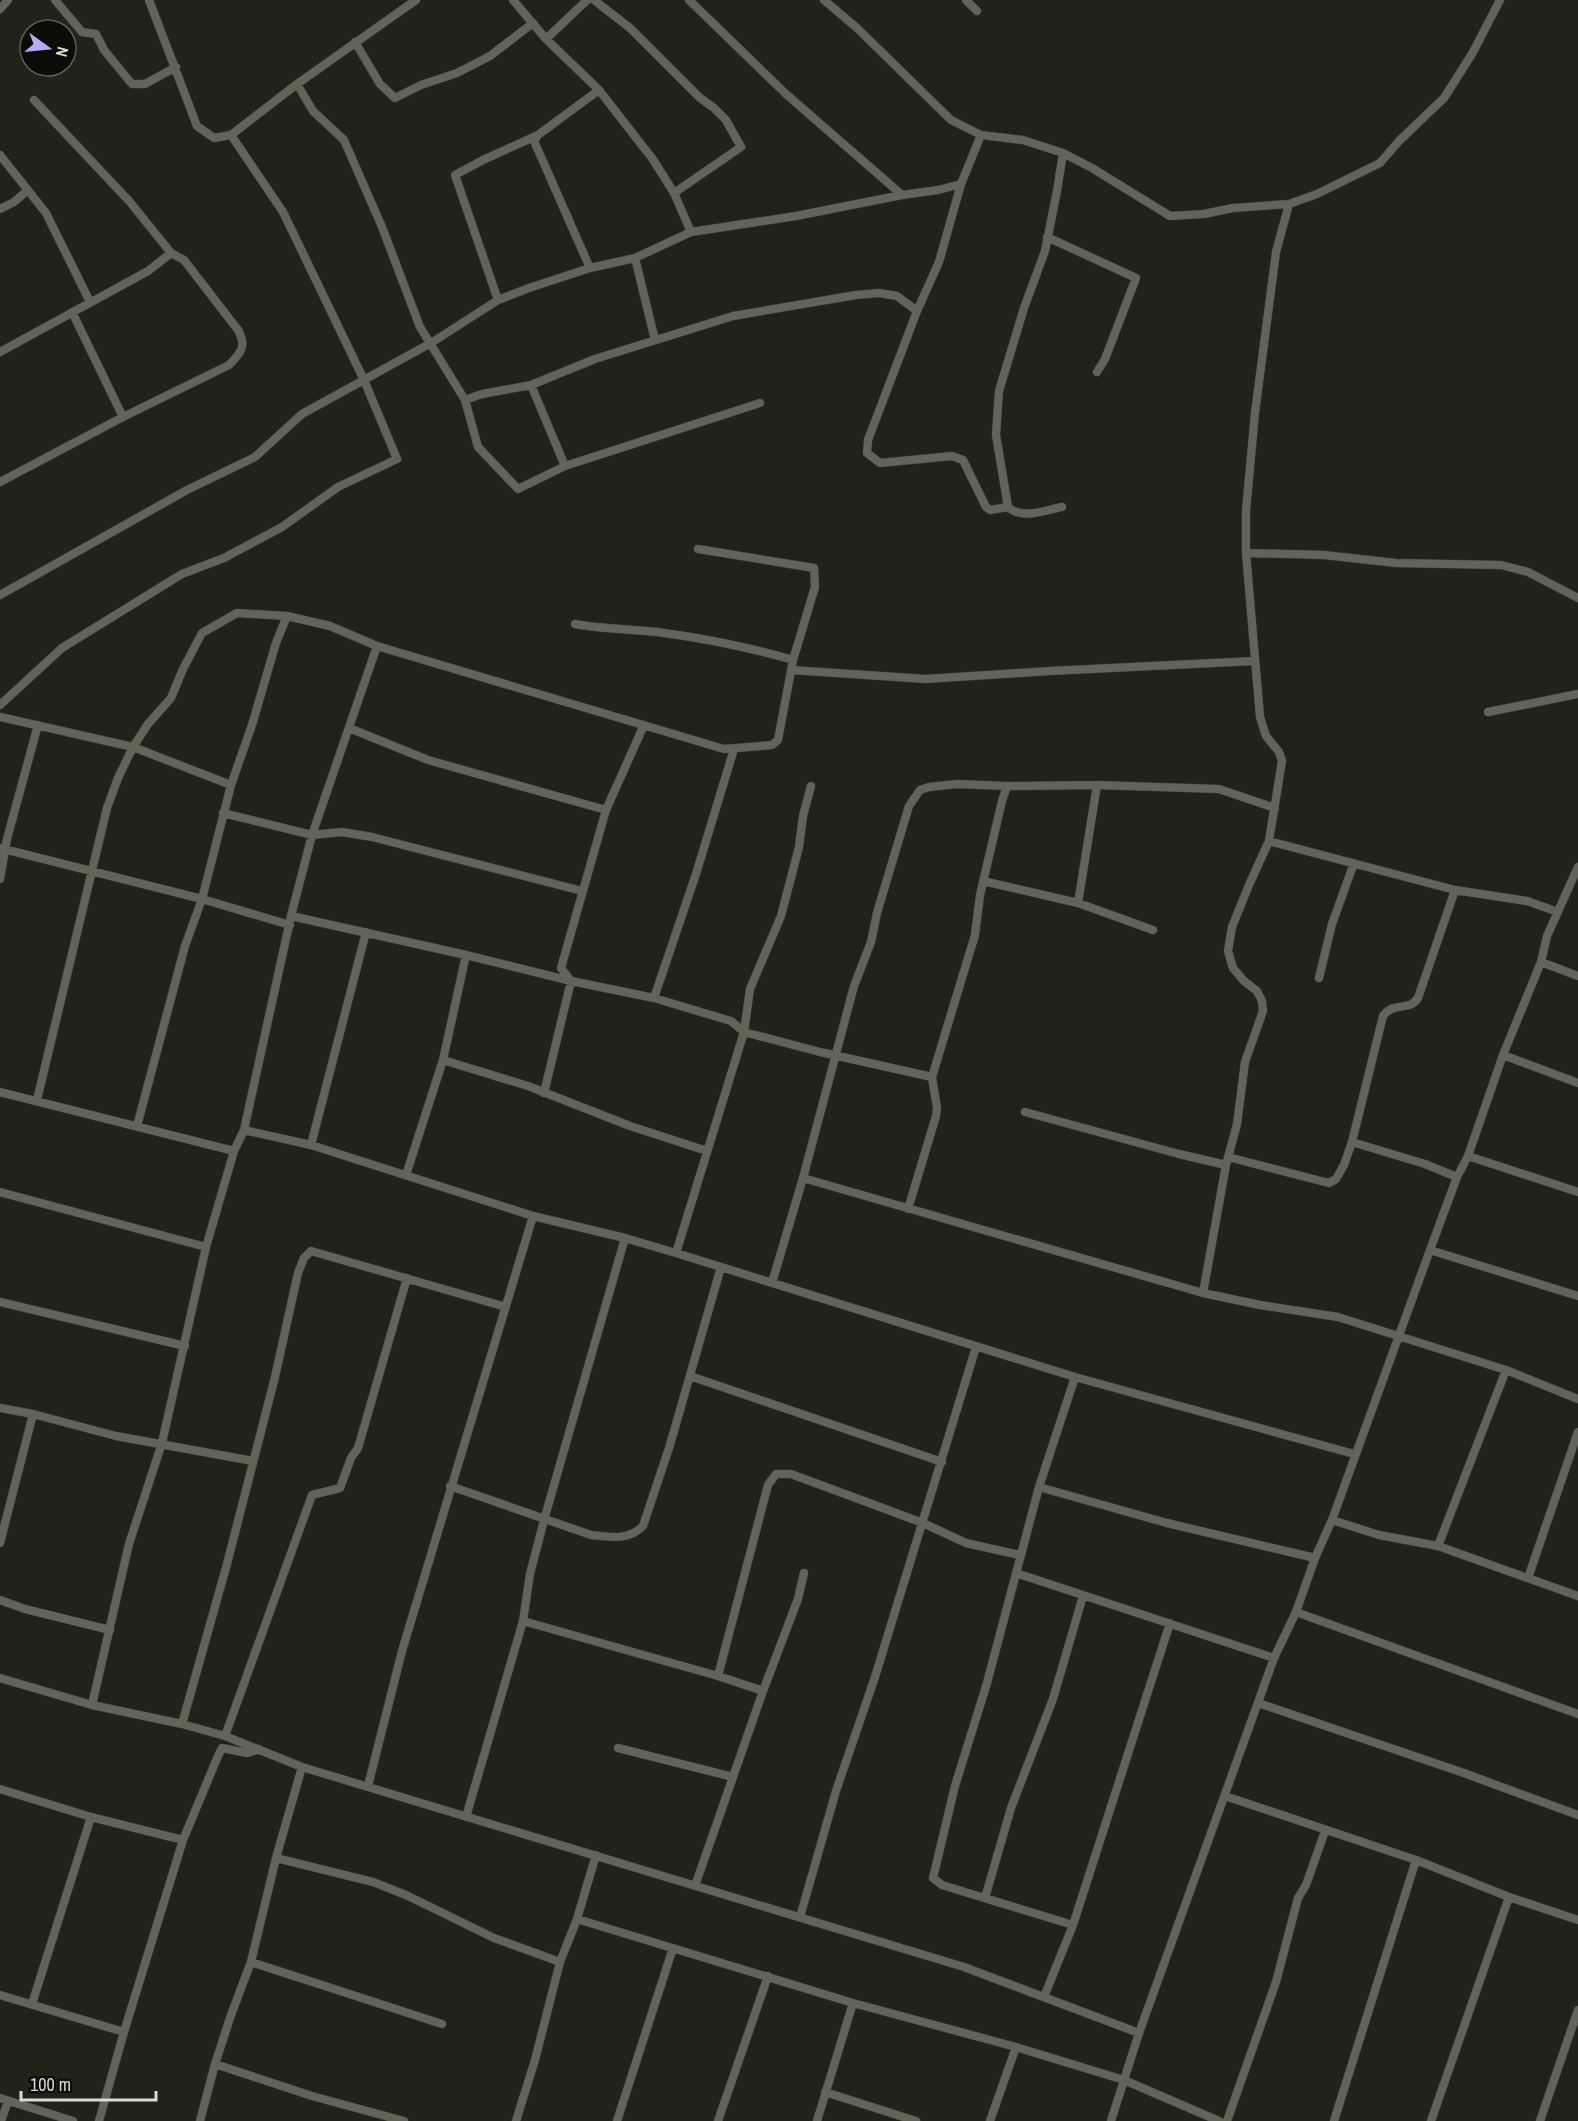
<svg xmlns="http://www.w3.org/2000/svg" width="1578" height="2121" viewBox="0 0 1578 2121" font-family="'Archivo Narrow',sans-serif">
<rect width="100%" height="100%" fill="#212218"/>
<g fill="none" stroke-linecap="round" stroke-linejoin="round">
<defs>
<path id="minor" d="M55,0L82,32L96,34L104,50L132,84H145L176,67
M149,0L197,126L214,138L231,135L297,84L416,0
M513,0L546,39L599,90L630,130L652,158L674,193L691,232
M594,0L630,28L699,97L714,108L726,120L741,147L674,193
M689,0L786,94L902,195
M824,0L857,28L951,120L981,135L1023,140L1063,153L1092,168L1170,216L1204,214L1233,208L1289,204L1317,194L1380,163L1399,141L1444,98L1472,54L1500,0
M966,0L977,11
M0,9L8,0
M546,39L587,0
M355,42L380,84L395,98L421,85L457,73L490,56L533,23
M297,84L313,111L344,140L382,227L420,327L465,400L478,447L518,489L565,466L760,403
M34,100L130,202L171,253
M981,135L961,184L939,262L917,311L868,440L867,453L880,463L952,456L963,460L986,507L990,510L1008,507
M0,155L46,213L90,302
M0,209L14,202L28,190
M1047,237L1136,278L1105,359L1097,372
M635,258L655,340
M590,268L534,141L538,135L599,90
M498,300L455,175L483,160L538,135
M72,312L123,417
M0,352L148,271L171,253L184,260L238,330C247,346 241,353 229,365L123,417L0,482
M531,385L565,466
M465,400L482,394L531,385L595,359L733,316L856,295L879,293L897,296L917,311
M1062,507C1046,510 1021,520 1008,507L996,435L999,391L1024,308L1045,251L1057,191L1063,153
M1246,553L1324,555L1396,563L1501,565L1528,572L1578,598
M0,595L187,490L255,457L302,414L431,343L498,300L529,288L590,268L635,258L691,232L796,216L902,195L938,190L961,184
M575,624C602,629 630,629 657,632C703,638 748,647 793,660
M791,670L926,679L1050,671L1254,661
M0,705L62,648L156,590L182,574L224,558L282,527L338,487L397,459L364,380L283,212L231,135
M1488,712L1578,694
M0,717L133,747L231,785
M349,728L428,760L606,810
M223,813L312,835L342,832L372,837L582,891
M1269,841L1455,890L1527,901L1558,912
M0,848L202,899L290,925
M0,879L7,839L38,725
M983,881L1078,903L1153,930
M1078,903L1097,785
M291,916L466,955L571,981L654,998L731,1021L744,1032L820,1052L932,1077
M1541,962L1578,976
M1319,978L1332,924L1354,863
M654,998L696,874L734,749
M1503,1055L1578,1083
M443,1060L528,1086L630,1126L707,1151
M0,1092L234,1151
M544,1093L571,981L561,968L606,810L644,725
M37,1100L107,808L118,778L133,747L148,724L171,698L183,669L202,633L237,613L287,616L330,626L377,646L724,749L772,745L778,740L793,660L815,587L814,568L698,549
M1025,1112L1179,1154L1226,1165
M137,1126L185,946L202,899L231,785L252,725L276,643L287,616
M244,1130L311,1145L533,1216L625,1238L676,1253L1075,1377L1354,1454
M1352,1142L1425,1164L1457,1177
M311,1145L366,932
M1468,1156L1578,1192
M1228,1157L1329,1183L1336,1179L1344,1165L1352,1142L1383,1016C1394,1001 1409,1012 1418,998L1455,890
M406,1175L443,1060L466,955
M803,1178L1203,1293L1260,1305L1338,1317L1506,1370L1578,1399
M0,1192L206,1247
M908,1209L936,1116L937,1108L932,1077L975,935L980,895L1002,801L1007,786
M1430,1250L1578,1296
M676,1253L744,1032L750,989L781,916L799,847L803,816L811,786
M772,1283L803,1178L854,986L871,942L877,913L909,806L920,790L929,787L957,784L1007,786L1097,785L1219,789L1275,808
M1203,1293L1226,1165L1237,1124L1245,1062L1263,1011L1262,1001L1257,991L1244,981L1233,968L1228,951L1232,927L1249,885L1269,841L1282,761L1279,752L1266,736L1260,717L1246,553V511L1255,413L1276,252L1289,204
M0,1302L185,1346
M690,1376L942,1462
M0,1408L33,1414L116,1436L253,1461
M450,1486L591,1535C610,1537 628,1541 643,1526L670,1445L721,1267
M1039,1487L1167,1523L1315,1558
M1332,1520L1379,1535L1438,1546L1578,1596
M0,1543L33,1414
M1438,1546L1506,1370
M1016,1573L1274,1658
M1528,1578L1578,1432
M0,1600L25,1609L110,1630
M1296,1612L1578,1714
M523,1621L718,1676L763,1691
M718,1676L768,1485L776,1474H791L923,1523L966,1543L1020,1555
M0,1678L92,1705L182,1724L225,1736L302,1767L964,1967L1139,2033
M1258,1703L1461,1772L1578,1815
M92,1705L129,1544L162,1443L206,1247L234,1151L244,1130L291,916L312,835L377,646
M182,1724L227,1564L275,1377L298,1273L304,1258L311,1251L506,1307
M225,1736L312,1495L340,1488L351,1458L358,1448L407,1278
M618,1748L733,1777
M368,1786L402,1651L533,1216
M0,1789L91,1817L183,1840
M1225,1796L1416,1860L1509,1897L1578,1920
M466,1817L523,1621L530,1574L544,1520L625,1238
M276,1858L373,1882L406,1895L494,1938L560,1962
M695,1886L763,1691L798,1599L804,1573
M985,1898L1011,1808L1053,1699L1083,1596
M800,1917L836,1791L875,1677L976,1347
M577,1919L853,2003L1016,2047L1124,2080L1219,2121
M1073,1925L942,1885L933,1878L955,1786L987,1683L1039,1487L1075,1377
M251,1962L442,2024
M0,1995L124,2032
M1044,1997L1073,1925L1170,1623
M32,2004L91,1817
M215,2064L312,2096L404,2121
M825,2092L916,2121
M0,2098L73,2121
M1,2121L8,2101
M99,2121L124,2032L183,1840L218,1756L222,1748L247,1753L259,1749
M200,2121L215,2064L231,2015L251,1962L276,1858L302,1767
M516,2121L535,2060L560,1962L577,1919L596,1855
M617,2121L673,1948
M718,2121L768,1976
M817,2121L853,2003
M990,2121L1016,2047
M1111,2121L1139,2033L1274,1658L1296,1612L1315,1558L1332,1520L1430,1250L1457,1177L1468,1156L1503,1055L1541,962L1547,936L1578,867
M1227,2121L1276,1982L1298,1898L1306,1885L1325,1831
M1334,2121L1416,1860
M1431,2121L1509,1897
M1540,2121L1578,2010"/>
</defs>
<!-- minor casing -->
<use href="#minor" stroke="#3d3e36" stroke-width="9"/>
<!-- minor -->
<use href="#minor" stroke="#626458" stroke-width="8"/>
</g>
<!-- north arrow -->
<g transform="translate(48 48) rotate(105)"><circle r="28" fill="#0b0b07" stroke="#5e5f59" stroke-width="1.5"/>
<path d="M0-4.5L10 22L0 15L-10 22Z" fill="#baaaf6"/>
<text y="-9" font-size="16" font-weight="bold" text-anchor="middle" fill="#dbdcd5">N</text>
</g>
<!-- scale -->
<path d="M21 2091v9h135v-9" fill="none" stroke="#dbdcd5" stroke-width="3"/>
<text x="30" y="2091" font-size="18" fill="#dbdcd5" stroke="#0b0b07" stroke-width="4.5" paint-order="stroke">100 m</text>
</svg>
